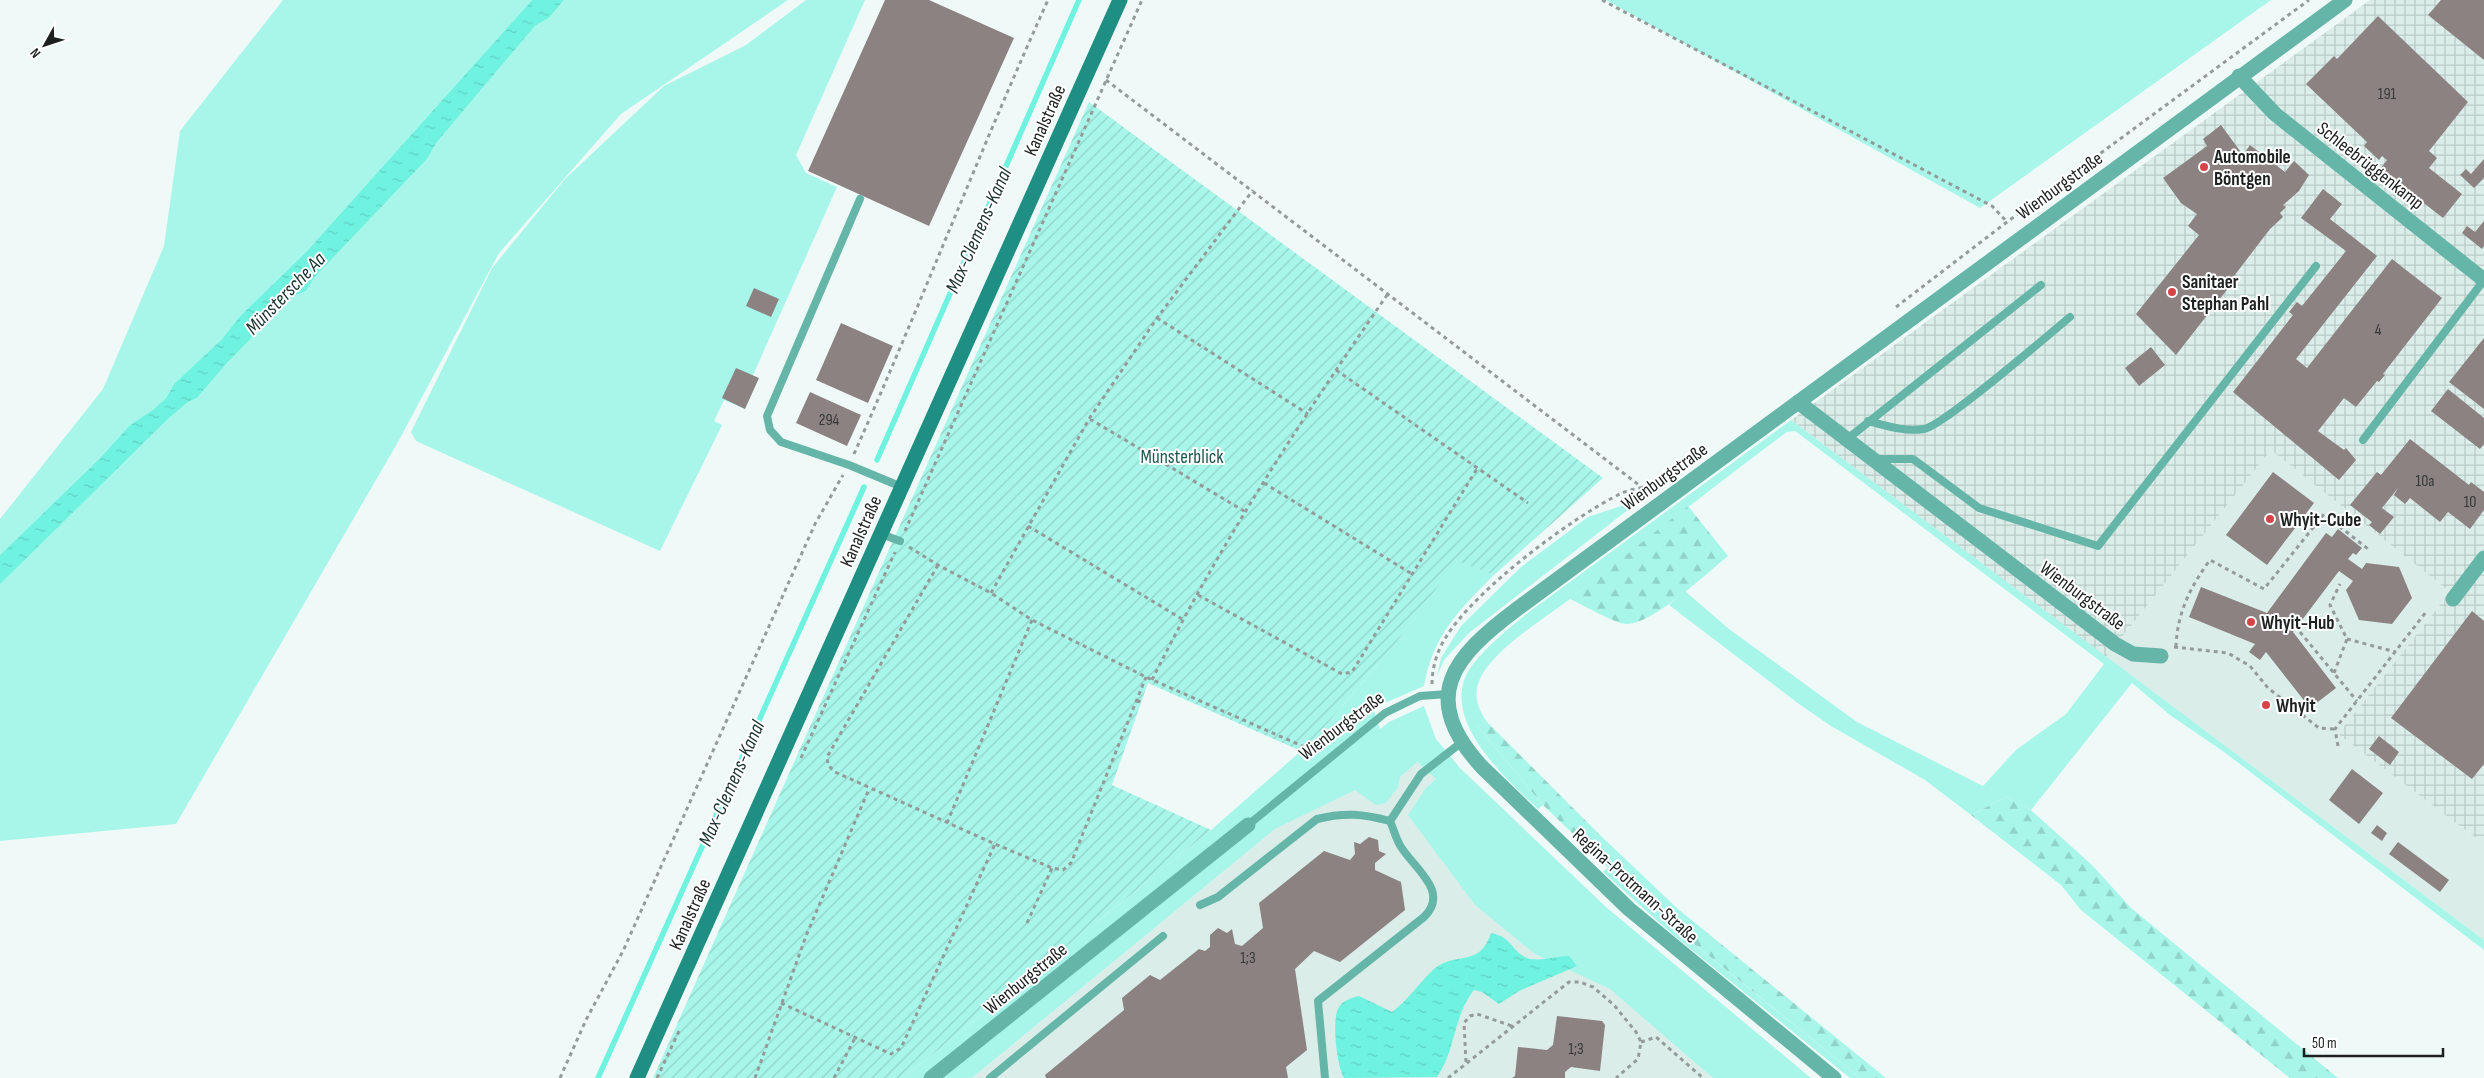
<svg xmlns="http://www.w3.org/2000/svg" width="2484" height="1078" viewBox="0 0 2484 1078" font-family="'Sofia Sans Condensed',sans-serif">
<defs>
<pattern id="industrial-grid" width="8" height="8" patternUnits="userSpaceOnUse" patternTransform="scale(1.25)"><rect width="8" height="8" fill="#daede9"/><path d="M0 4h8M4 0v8" fill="none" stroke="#bacbc7"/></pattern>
<pattern id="forest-firs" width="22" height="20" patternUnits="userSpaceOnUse" patternTransform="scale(1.25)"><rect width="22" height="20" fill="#a8f6ea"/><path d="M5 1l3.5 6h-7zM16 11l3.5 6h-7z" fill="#90d3c8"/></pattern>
<pattern id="garden-furrows" width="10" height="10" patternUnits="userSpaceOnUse" patternTransform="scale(1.25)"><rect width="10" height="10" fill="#a8f6ea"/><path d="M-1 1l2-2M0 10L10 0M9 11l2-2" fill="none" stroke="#90d3c8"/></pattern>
<pattern id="water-ripples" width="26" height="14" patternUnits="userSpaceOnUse" patternTransform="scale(1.25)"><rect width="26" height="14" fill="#6ff3e0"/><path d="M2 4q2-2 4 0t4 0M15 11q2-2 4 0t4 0" fill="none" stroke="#60d0c0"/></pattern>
</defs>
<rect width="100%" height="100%" fill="#effaf8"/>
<!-- built -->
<path fill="#daede9" d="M2271,450L2450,592L2338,734L2484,844V940L2106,657Z
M1387,737L1791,1078H972Z"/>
<!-- industrial -->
<path fill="url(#industrial-grid)" d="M2370,0H2484V844L2338,734L2450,592L2271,450L2106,657L1791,420Z"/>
<!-- grass -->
<path fill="#a8f6ea" d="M283,0H532L306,252L240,316L222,339L174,384L166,398L154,409L130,425L100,458L0,555V519L103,389L164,246L180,131Z
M564,0H788L621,114L499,253L398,442L176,824L0,841V583L168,419L188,402L197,398L228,362L292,297L306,291L314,278L427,159L437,142L535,26L549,18Z
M806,0H865L796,155L806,173L837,187L753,375L745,409L724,400L714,421L722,425L660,551L416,441L411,432L492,268L565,179L664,86L746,45Z
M1606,0H2271L1980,208Z
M1791,420L2484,940V950L2224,752L2170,715L2132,683L2031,810L2006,797L1971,815L1925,780L1831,726L1799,704L1669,605L1685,591L1729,629L1857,722L1983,786L2016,750L2066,714L2104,664L1795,431L1787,432C1713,487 1642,543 1570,599C1541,621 1503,643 1483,673C1472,691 1476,706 1487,722L1478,727L1543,805L1538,809C1504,777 1434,715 1473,664C1489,644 1509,628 1529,612Z
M1642,499L1469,633L1444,660L1437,676L1441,658L1461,626L1521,567L1588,517Z
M1457,560L1494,575C1459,610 1433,635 1424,686L1373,708L1380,729L1389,722L1424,706L1436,739L1460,768L1606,907L1811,1078H1713L1610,989L1535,954L1475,905L1408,815L1425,789L1436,779L1417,762L1400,777L1398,787L1386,803L1376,805L1355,790L1275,829L972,1078H903L1211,830L1300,752H1303L1396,643Z
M1607,868L1684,936L1860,1078H1850L1671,933L1603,872Z"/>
<!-- forest -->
<path fill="url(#forest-firs)" d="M1688,506L1728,556C1707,573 1652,625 1626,624C1614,623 1583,605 1570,599Z
M1487,722L1602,837L1678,909L1886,1078H1860L1651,909L1543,805L1478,727Z
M2006,797L2031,810L2093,866L2131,908L2338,1078H2290L2081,910L2061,885L1971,815Z"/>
<!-- garden -->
<path fill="url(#garden-furrows)" d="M1089,102L1603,478L1494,575L1457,561L1396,643L1303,752L1148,683L1112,785L1211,830L903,1078H653Z"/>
<!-- water -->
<path fill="url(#water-ripples)" d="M532,0H564L549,18L535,26L437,142L427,159L314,278L306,291L292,297L228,362L197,398L188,402L168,419L0,584V555L100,458L130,425L154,409L166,398L174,384L222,339L240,316L306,252Z
M1491,933C1512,937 1511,950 1525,957C1537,963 1556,956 1569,956L1577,966L1519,991L1499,1004L1482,992L1474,990C1453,1016 1456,1050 1437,1077L1344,1078C1337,1067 1331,1018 1339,1007C1344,1000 1351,998 1359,996L1392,1012C1409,999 1418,984 1433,970C1456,950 1479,969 1491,933Z"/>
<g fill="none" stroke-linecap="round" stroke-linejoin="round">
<!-- stream -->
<path stroke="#6ff3e0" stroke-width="5.5" d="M877,460L1079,0
M598,1078L864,487"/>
</g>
<!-- building -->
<path fill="#8b8281" d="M885,0H929L1014,38L929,226L808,171Z
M2441,0H2484V60L2428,15Z
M2378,16L2468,102L2429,151L2437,158L2429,168L2462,194L2443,218L2380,169L2387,160L2382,156L2379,160L2364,146L2367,142L2306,84L2334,56L2337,59Z
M2221,125L2243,155L2250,145L2285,172L2294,161L2309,175L2299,191L2283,205L2286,207L2280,213L2283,217L2270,229L2231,280L2233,282L2176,355L2136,314L2199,235L2188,226L2197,214L2181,203L2163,178L2207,146L2203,139Z
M2484,159V178L2474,188L2460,175L2466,169L2471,174Z
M2323,189L2342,204L2330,219L2377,256L2296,359L2307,368L2392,259L2442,298L2383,374L2385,375L2379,382L2377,381L2356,407L2344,398L2318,431L2344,450L2346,448L2356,460L2339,480L2233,392L2293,315L2289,312L2297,302L2302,306L2346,251L2301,218Z
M2484,221V246L2482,249L2462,233L2467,226L2475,232Z
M754,288L779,299L771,317L746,306Z
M841,323L893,346L868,403L816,380Z
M2484,338V409L2449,382Z
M2151,347L2165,365L2139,386L2125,368Z
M736,368L759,378L745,409L722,398Z
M2448,389L2484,418V444L2480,449L2431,411Z
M810,392L861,415L847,446L796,423Z
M2410,439L2469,485L2471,482L2484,492V510L2470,529L2448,512L2440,522L2410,498L2405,504L2394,495L2398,488L2382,508L2394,517L2380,534L2369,525L2372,522L2350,505L2377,472L2381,475Z
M2273,472L2314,503L2267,565L2226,535Z
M2338,529L2362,548L2356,555L2353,553L2348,559L2362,569L2366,563L2399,567L2412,598L2392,624L2359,620L2346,590L2353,581L2339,571L2293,632L2336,688L2310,708L2266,652L2260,660L2249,652L2255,644L2189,617L2201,587L2267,613L2326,533L2332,537Z
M2472,611L2484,621V764L2472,779L2391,718Z
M2379,736L2399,752L2390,765L2369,749Z
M2352,769L2383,793L2359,824L2329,800Z
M2377,825L2387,833L2382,841L2371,833Z
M1369,837L1378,840L1379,851L1386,854L1375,863V870L1401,882L1405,910L1340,962L1314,951L1295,969L1307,1050L1286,1067L1288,1078H1046L1045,1075L1124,1010L1122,998L1150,975L1160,980L1199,949L1205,951L1210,947V935L1218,928L1227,933L1232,929L1235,944L1242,946L1263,928L1259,903L1324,851L1350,860L1355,854L1354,842L1360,844Z
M2398,842L2449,880L2440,892L2389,854Z
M1557,1016L1602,1021L1605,1025L1600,1071L1571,1067L1565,1072V1078H1512L1515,1076L1518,1047L1547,1050L1553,1045Z"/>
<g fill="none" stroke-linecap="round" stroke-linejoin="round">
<!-- path -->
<path stroke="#949c9b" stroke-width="3" stroke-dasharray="4 4" stroke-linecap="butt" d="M1602,0L1992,206L2007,222
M1106,80L1643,488
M1896,307L2007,222L2309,0
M1157,318L1308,414
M1336,370L1528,503
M1090,419L1244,511
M854,454C921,304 980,150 1048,0
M1264,483L1412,574
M1028,526L1182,619
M905,531L1142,0
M909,547L938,565L991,593L1032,620L1146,677L1318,753
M938,565L827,757L828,765L835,772L995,844L1052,868L1063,870L1071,863L1146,677
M991,593L1089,419L1157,318L1253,190
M1198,595L1342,674L1352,672L1478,467
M2300,632L2357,701
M2347,639L2396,652
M2174,647L2228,653L2250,666L2268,688L2319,728L2335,729
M2176,647C2177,614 2190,587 2210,560L2264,589L2324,514L2368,549
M2334,673L2347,639L2330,605L2340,584
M1152,680C1219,545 1302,419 1387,295
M1432,684C1432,668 1437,651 1446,637C1475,590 1572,517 1622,493C1633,488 1646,488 1658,483
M1137,700L1142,703
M2338,746L2335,729L2426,612
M801,758L895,552
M947,823L1032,620
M1027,923L1052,868
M781,1003L891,1054L901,1048L995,844
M1641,1042L1656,1037L1703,1078
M1466,1062L1464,1023L1470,1016L1477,1014L1512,1026
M560,1078L586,1020L623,951L815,524L843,475
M657,1078L679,1031
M755,1078L806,936L869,789
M834,1078L855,1038
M1448,1078L1569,982H1580L1593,987L1614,1005L1636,1032L1641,1042L1638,1059L1616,1078"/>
<!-- lane -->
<path stroke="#66b5a9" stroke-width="8" d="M860,199L767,416L770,430L781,442L849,465L902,487
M1868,421C1887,426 1905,432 1924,429C1943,426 2047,336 2070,317
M1846,440L2041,285
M2363,440L2484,280
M1875,459H1913L1979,508L2098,546L2316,266
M881,534L900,541
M1390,821L1421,774L1462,742
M1248,825L1385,713L1420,696L1448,694
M1200,905L1218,897L1317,819C1345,812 1363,814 1390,821C1394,830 1396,839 1401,847C1415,869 1450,892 1424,917L1318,1001L1325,1078
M990,1078L1163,936"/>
<!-- street -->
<path stroke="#66b5a9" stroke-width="15" d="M2239,76L2275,114L2484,280
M1798,402L2115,644L2133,654L2161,656
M2453,599L2484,558
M931,1078L1248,825
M1834,1078L1629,909L1482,767C1418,697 1453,657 1517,609L2345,0"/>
<!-- secondary -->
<path stroke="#1e8f82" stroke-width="15" d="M637,1078L1120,0"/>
</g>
<!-- markers -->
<g fill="#d44449" stroke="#fff" stroke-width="2">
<circle cx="2204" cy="167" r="5"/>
<circle cx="2172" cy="292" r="5"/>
<circle cx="2270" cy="519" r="5"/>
<circle cx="2251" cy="622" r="5"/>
<circle cx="2266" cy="705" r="5"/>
</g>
<g text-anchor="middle" stroke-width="4" stroke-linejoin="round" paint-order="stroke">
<!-- number labels -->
<g font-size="16" fill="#383838">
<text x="2387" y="99">191</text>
<text x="2378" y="335">4</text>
<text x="829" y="425">294</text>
<text x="2425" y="486">10a</text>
<text x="2470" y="507">10</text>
<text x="1248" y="963">1;3</text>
<text x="1576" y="1054">1;3</text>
</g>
<!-- street labels -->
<g font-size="19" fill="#1c201f" stroke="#fff">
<text transform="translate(1044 120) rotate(-66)" y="7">Kanalstraße</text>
<text transform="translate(2371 165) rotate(38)" y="7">Schleebrüggenkamp</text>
<text transform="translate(2059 185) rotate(-36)" y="7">Wienburgstraße</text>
<text transform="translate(1664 476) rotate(-36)" y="7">Wienburgstraße</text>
<text transform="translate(860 531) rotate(-66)" y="7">Kanalstraße</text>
<text transform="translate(2083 595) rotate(37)" y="7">Wienburgstraße</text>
<text transform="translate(1341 725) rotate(-37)" y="7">Wienburgstraße</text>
<text transform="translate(1636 885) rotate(42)" y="7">Regina-Protmann-Straße</text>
<text transform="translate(689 914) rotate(-66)" y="7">Kanalstraße</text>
<text transform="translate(1025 978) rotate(-39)" y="7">Wienburgstraße</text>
</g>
<!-- poi labels -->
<g font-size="19" font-weight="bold" fill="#1c201f" stroke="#fff" text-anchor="start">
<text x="2214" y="163">Automobile<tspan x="2214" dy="22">Böntgen</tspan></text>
<text x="2182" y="288">Sanitaer<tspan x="2182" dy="22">Stephan Pahl</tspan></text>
<text x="2280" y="526">Whyit-Cube</text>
<text x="2261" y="629">Whyit-Hub</text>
<text x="2276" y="712">Whyit</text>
</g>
<!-- park labels -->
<g font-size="19" fill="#205851" stroke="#fff">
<text x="1182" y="463">Münsterblick</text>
</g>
<!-- water labels -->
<g font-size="20" font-style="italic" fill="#1a312e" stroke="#fff">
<text transform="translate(978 230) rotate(-66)" y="7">Max-Clemens-Kanal</text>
<text transform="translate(285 293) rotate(-46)" y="7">Münstersche Aa</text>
<text transform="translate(731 783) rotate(-66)" y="7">Max-Clemens-Kanal</text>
</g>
</g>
<!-- north arrow -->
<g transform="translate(45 45) rotate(230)" stroke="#ffffff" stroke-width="4" paint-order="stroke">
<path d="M0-4L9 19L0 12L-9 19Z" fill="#1c201f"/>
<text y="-8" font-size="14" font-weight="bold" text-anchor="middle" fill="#1c201f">N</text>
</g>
<!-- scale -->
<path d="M2304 1048v8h139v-8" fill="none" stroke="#1c201f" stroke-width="2.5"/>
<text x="2312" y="1048" font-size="15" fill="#1c201f" stroke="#ffffff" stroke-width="4" paint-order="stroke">50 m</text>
</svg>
